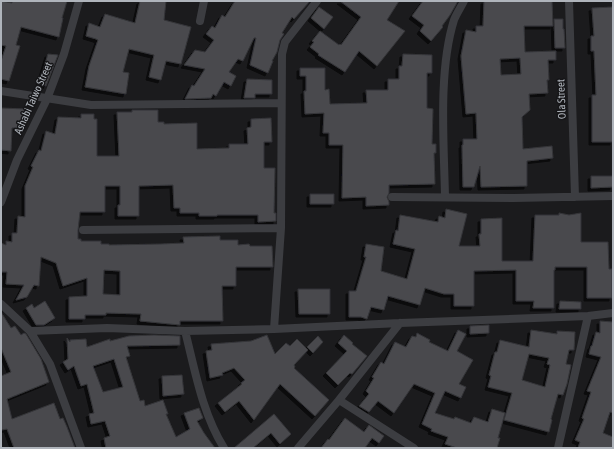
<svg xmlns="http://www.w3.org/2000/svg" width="614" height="449" viewBox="0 0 614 449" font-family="'Asap Condensed',sans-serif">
<defs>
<filter id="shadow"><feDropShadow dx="-3" dy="3" stdDeviation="0" flood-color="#0009"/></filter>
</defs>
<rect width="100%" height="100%" fill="#1b1b1d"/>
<!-- building -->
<path fill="#48494d" stroke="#353539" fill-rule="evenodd" filter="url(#shadow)" d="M1,1L12,3V1H67L62,18H63L59,37L21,27L16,45L20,46L9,81L1,79V61L6,46L1,45Z
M140,1H166L164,20L191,27L181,64L166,61L161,80L149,77L154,55L129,49L123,72L129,73L126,94L85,87L89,66L98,40L96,39L86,36L89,23L100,27L105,14L135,23Z
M235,1H310L294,19L292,17L282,33L284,34L280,40L277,52L272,61H273L268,73L250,65L256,38H254L243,61L238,59L229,72L236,76L231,86L224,82L216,96L213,94L211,98L185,99L192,85L194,86L205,69L184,65L195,50L205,52L214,40L206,34L212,26L215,28L222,15L225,17Z
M340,1H399L387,20L405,31L377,66L359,51L345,72L318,55L319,54L310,47L314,42L312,41L320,31L339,45L340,44L341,45L361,17Z
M423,1H458L450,15L442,26L443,27L431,41L420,31L424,25L412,16Z
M484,1H552L553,26H524L525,52L556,51V60H548L549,80H547L548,93L529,94L530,110L522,117L523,149L552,146L553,158L527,161V186L481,187L480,166L474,187H463L462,145H463V139H477L476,113L466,114L461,56L466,30L476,32V26H483ZM520,58L521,74L501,75L500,59Z
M319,7L333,17L324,29L311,18Z
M613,7V142H592V95H596L594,51H591V36H594L592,8Z
M554,19H563V29H564L565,48H555Z
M48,54L58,55L46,86L39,84Z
M403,54L432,55V73H427V108L433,109L432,144H436V153H434L435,184L389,185V193L387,197L389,202V205L366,206V197L342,198L343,145H329V133H323L324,113L305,114L304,91H306V76H300V68H325V90L329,89L330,104L367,103L366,90H388V79H399V66H402Z
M247,79L272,80V94H255V98H244Z
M1,108L26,109L25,128H12L11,151L1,150Z
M132,110H158V122H164V124L197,123V149L229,148V144H248L247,128L251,127V119L271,118L272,142H264V168H275L274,213H276V221L258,222V215H217V216H199V213H180V208H174L173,185L139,186V216H118V205H120V186H105V212H80L78,230V239H81V241H101V244H109V245L161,244L184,243L183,237L220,236V240H238V245L249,244L250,246H272L273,267H236V286H222L223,321H180V325L140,321L141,314L106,313V315H85V319H69V297L87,296V278L63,286L56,263L41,257L39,286L34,285L27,297L16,300L24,285L6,284L7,272H1V243L6,245V241L12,242V233H17L18,216L25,217V186L33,167L31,166L39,150L41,151L46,131L55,134L58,117L81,118V114H94V119H97V156H119L117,112H132ZM104,270L120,271V295L103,294Z
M591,176H613V187L591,188Z
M310,194H334V204H310Z
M446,209L467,214L459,246H480L479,234H481V219L502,218V261H533L535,215H559V213L569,215L581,213V242H608L609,269H612V298H587V267H555V270H554V308H533L534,301H516V270L474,271V306H454V294H444L425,288L420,305L388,296L384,310L371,307L367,319L361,317H349V291H356L366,257H364L366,244L384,247L381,271L407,279L415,249L393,244L396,230L398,231L400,215L438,222L439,216L445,218Z
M298,289H330V314H299Z
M45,301L55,318L44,325H36L26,308L32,304L34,308Z
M560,301L581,302V309H559Z
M1,312L11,328L15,326L21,335L24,333L26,334L41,359L49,382L7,399L12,419L54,403L60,419L63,418L67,427L75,448H14L7,429L1,430V376L11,372L1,348Z
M600,321L613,322V413L610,412L603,433L613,437V448H578L580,442L575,440L584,419L582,418L591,392L587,391L601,357L589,354L591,346H592L596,332L600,333Z
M489,325V333L470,334V326Z
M458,330L466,334L457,351L473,360L459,384L466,387L461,398L445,391L435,413L454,419L455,417L471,423L474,417L488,422L492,409L505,413L498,438H500L497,448H457L445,444L448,437L431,431L432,429L422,424L435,393L414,384L394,413L378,401L369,412L359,406L369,394L366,391L374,378L372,377L381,362L384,364L395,342L406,347L412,336L416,337L417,333L430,340L429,342L448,351Z
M531,330L557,334V331L575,332L574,350H569L566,364L571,365L567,384L563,395L558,394L551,419L552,420L549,432L504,420L512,393L488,387L491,376L489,375L495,352H497L500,340L529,347ZM529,354L549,358L547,364L550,365L545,387L522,380Z
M154,335L180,336V345L127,346L130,356L126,357L140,401L144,400L145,406L163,400L168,414H166L176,437L190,429L184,413L199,408L203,418L197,421L204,433L215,448H106L104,438L110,436L105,421L91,424L89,414L94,413L87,384L81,386L74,366L68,370L63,362L68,359L67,338L70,342V340L86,339L87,347L110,339V341L129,336ZM114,359L123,387L103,392L93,366Z
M267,335L275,354L286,343L290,346L297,339L308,350L294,365L295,367L294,368L329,400L315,416L280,384L254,420L239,401L225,412L218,403L242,384L241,383L245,380L234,368L222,373L223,375L210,378L206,351L212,350L211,344L251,341Z
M344,335L353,343L352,344L367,356L352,374L350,373L338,385L326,373L347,351L338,343Z
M318,336L323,342L313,353L307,347Z
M182,375L184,394L163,396L162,376Z
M274,414L291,434L280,444L271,433L253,448H234Z
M345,418L364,432L369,425L384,436L379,443L372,438L365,448H321L328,439L329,440Z"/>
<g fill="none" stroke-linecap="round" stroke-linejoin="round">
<!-- street -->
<path stroke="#3c3d41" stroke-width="8" d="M569,1L575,197
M200,21L204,1
M1,91L91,105L281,103
M392,197L514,198L613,196
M445,197C444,143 438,71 454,20C457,13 461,7 464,1
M1,202L17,160L47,99L64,54L79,1
M83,230L281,228
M1,304L30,331L50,364L81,448
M400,323L339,400L414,448
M274,329L281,228L282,54L285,42L317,1
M30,331L107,328L185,331L274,329L400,323L588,316L613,313
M185,331C195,370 202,413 224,448
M298,448L339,400
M558,448L588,316"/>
</g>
<g text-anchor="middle" stroke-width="3" stroke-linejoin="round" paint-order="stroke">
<!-- street labels -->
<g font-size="11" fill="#afb4bb" stroke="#161618">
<text transform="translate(33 98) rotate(-66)" y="4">Ashabi Taiwo Street</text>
<text transform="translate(561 99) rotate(-92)" y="4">Ola Street</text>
</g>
</g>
<!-- border -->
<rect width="614" height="449" fill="none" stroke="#afb4bb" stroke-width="4"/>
</svg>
